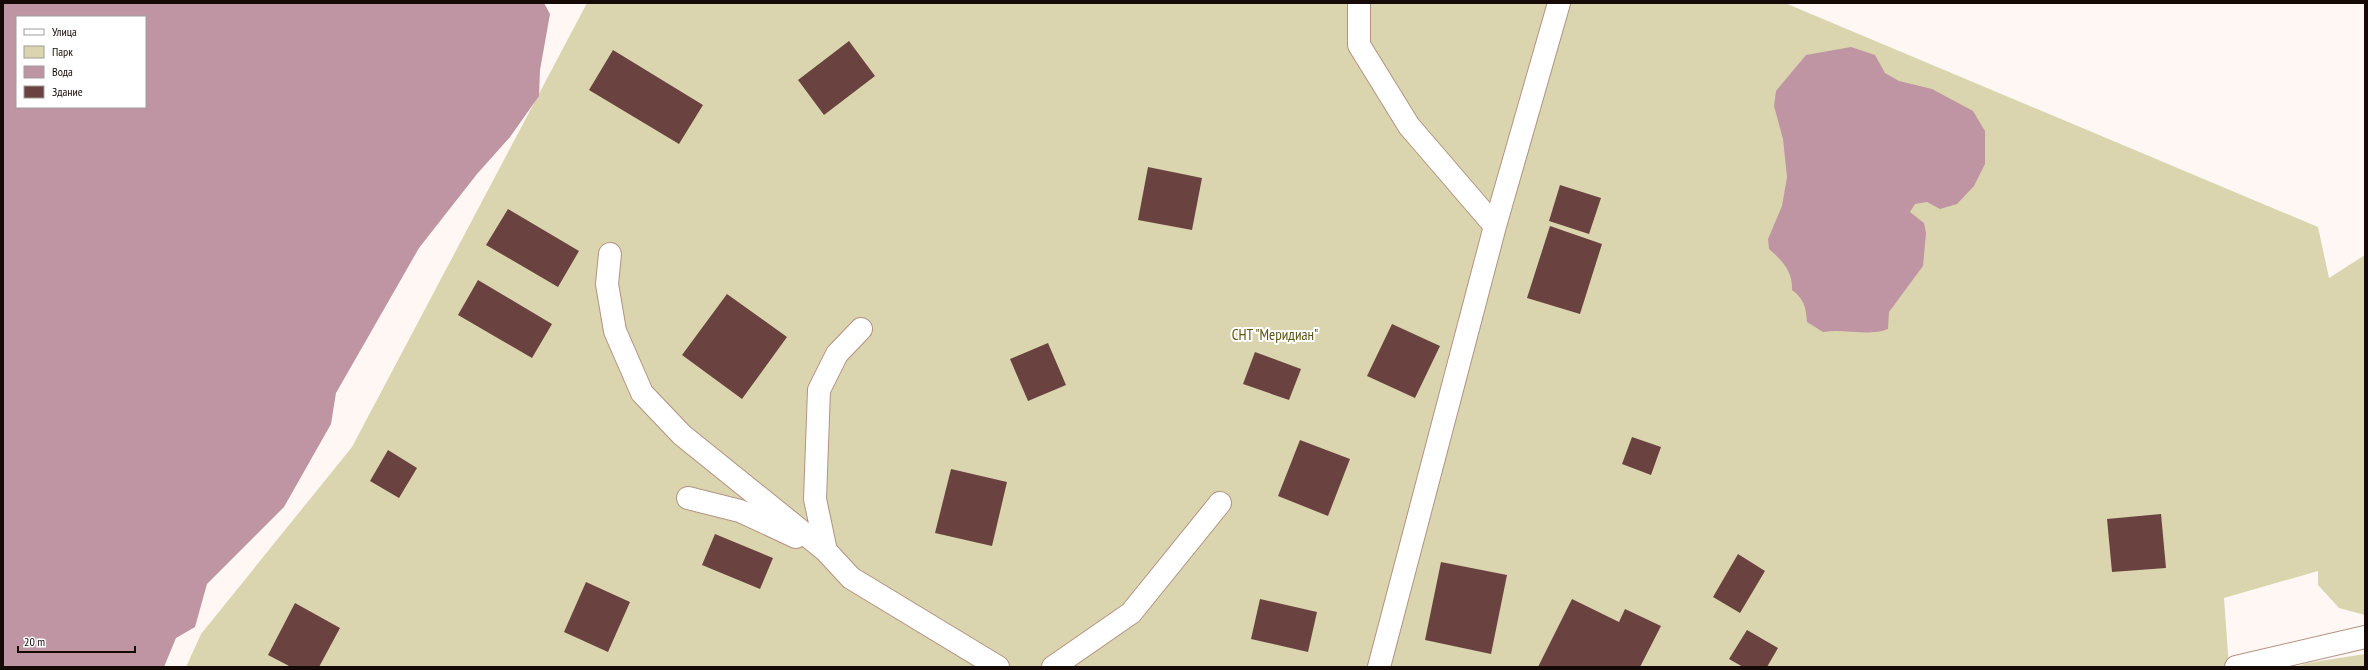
<svg xmlns="http://www.w3.org/2000/svg" width="2368" height="670" viewBox="0 0 2368 670" font-family="'PT Sans Narrow',sans-serif">
<rect width="100%" height="100%" fill="#fff7f4"/>
<!-- green -->
<path fill="#dad5af" d="M587,3H1785L2318,227L2329,278L2365,255V615L2339,608L2318,585V571L2224,598L2229,667H186L201,634L352,447Z
M2365,654V667H2296L2307,663Z"/>
<!-- water -->
<path fill="#bf94a3" fill-rule="evenodd" d="M3,3H544L550,14L540,70L539,96L510,137L477,174L419,248L336,393L331,424L284,507L207,584L195,627L176,638L164,667H3ZM17,17H145V107H17Z
M1851,47L1875,55L1885,73L1899,81L1932,89L1973,111L1985,131V164L1974,186L1957,204L1940,209L1927,202L1915,204L1910,212L1924,223L1926,233L1923,266L1889,312L1888,329C1868,337 1844,328 1823,332L1807,322C1806,307 1804,299 1792,290C1793,272 1782,260 1769,249L1768,239L1782,206L1787,177L1783,139L1774,106L1776,91L1806,55Z"/>
<!-- building -->
<path fill="#6a4341" d="M849,41L875,76L824,115L798,80Z
M613,50L703,105L679,144L589,90Z
M1148,167L1202,178L1192,230L1138,220Z
M1560,185L1601,198L1589,234L1549,221Z
M508,209L579,251L558,287L486,245Z
M1550,226L1602,244L1580,314L1527,298Z
M478,280L552,324L532,358L458,315Z
M727,294L787,337L742,399L682,355Z
M1392,324L1440,346L1415,398L1367,376Z
M1048,343L1066,385L1028,401L1010,359Z
M1255,352L1301,369L1289,400L1243,384Z
M1632,437L1661,447L1651,475L1622,464Z
M1300,440L1350,459L1328,516L1278,496Z
M388,450L417,468L399,498L370,481Z
M951,469L1007,482L992,546L935,533Z
M2161,514L2166,568L2112,572L2107,519Z
M715,534L773,558L760,589L702,565Z
M1738,554L1765,571L1740,613L1713,597Z
M1441,562L1507,575L1491,654L1425,640Z
M586,582L630,602L608,652L564,632Z
M1260,599L1317,612L1308,652L1251,639Z
M1572,599L1619,622L1625,609L1661,626L1640,667H1538Z
M295,603L340,628L319,667H291L268,655Z
M1747,630L1778,648L1767,667H1743L1729,659Z"/>
<g fill="none" stroke-linecap="round" stroke-linejoin="round">
<defs>
<path id="minor" d="M1359,3V45L1409,126L1495,226L1379,667
M1495,226L1559,3
M610,254L607,284L615,331L642,393L682,435L826,551
M861,329L837,354L819,390L815,499L826,551L851,578L998,667
M688,498L740,511L796,537
M1053,667L1131,613L1220,503
M2236,667L2365,637"/>
</defs>
<!-- minor casing -->
<use href="#minor" stroke="#b49281" stroke-width="24"/>
<!-- minor -->
<use href="#minor" stroke="#fff" stroke-width="22"/>
</g>
<g text-anchor="middle" stroke-width="4" stroke-linejoin="round" paint-order="stroke">
<!-- park labels -->
<g font-size="15" fill="#5d5411" stroke="#fff">
<text x="1275" y="340">СНТ "Меридиан"</text>
</g>
</g>
<!-- border -->
<rect width="2368" height="670" fill="none" stroke="#150a05" stroke-width="8"/>
<!-- legend -->
<rect x="16" y="16" width="130" height="92" fill="#ffffff" stroke="#a19d9b"/>
<rect x="24" y="29" width="20" height="6" fill="#ffffff" stroke="#a19d9b"/>
<text x="52" y="36" font-size="12" fill="#150a05">Улица</text>
<rect x="24" y="46" width="20" height="12" fill="#dad5af" stroke="#a19d9b"/>
<text x="52" y="56" font-size="12" fill="#150a05">Парк</text>
<rect x="24" y="66" width="20" height="12" fill="#bf94a3" stroke="#a19d9b"/>
<text x="52" y="76" font-size="12" fill="#150a05">Вода</text>
<rect x="24" y="86" width="20" height="12" fill="#6a4341" stroke="#a19d9b"/>
<text x="52" y="96" font-size="12" fill="#150a05">Здание</text>
<!-- scale -->
<path d="M18 646v6h117v-6" fill="none" stroke="#150a05" stroke-width="2"/>
<text x="24" y="646" font-size="12" fill="#150a05" stroke="#ffffff" stroke-width="3" paint-order="stroke">20 m</text>
</svg>
